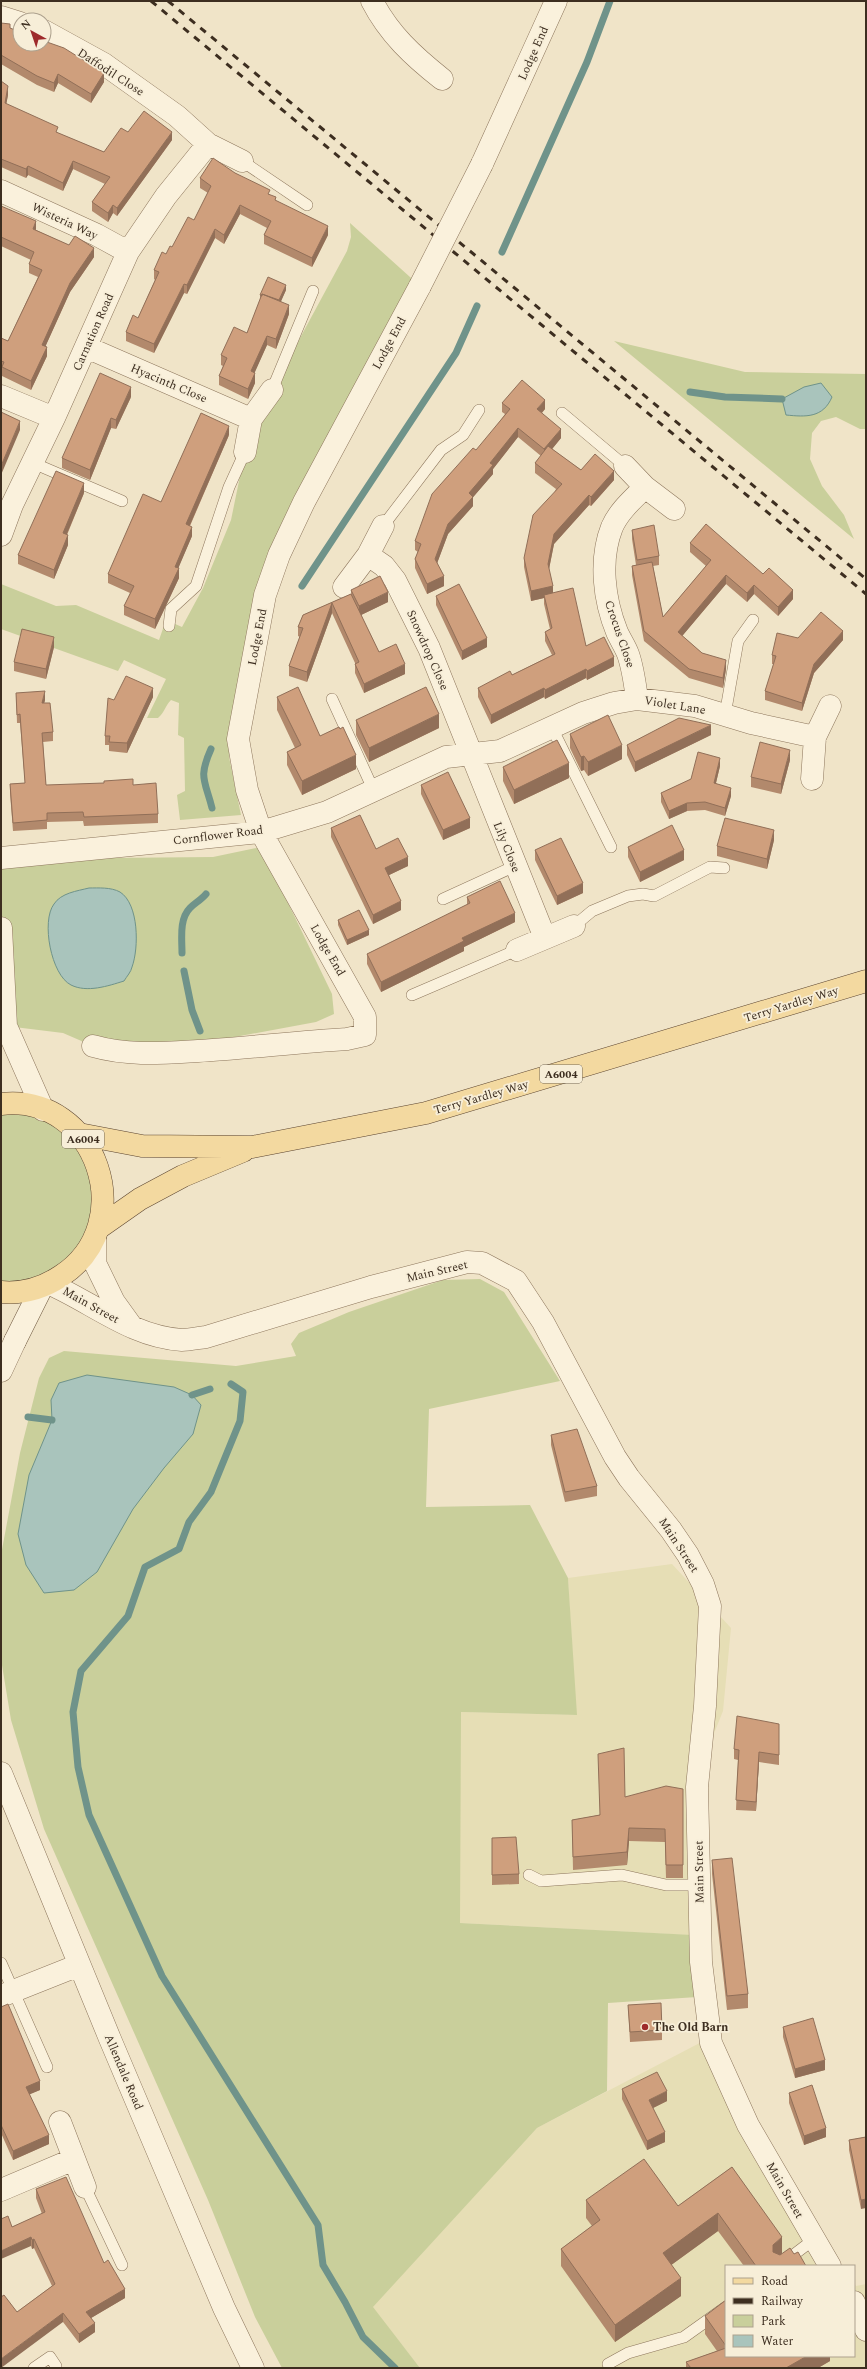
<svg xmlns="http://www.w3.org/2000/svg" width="867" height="2369" viewBox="0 0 867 2369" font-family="Spectral,serif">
<rect width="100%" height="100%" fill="#f0e4c8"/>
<!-- farmland -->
<path fill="#e6deb5" d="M672,1564L731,1628L723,1711L703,1761L708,1936L460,1923V1712L576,1715L568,1578Z
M713,2036L811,2223L842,2266H726V2356H854V2283L856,2286L866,2284V2368H420L372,2307L537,2128Z"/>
<!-- green -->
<path fill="#c9cf9b" d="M350,223L420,286L279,555L240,720L229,757L241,815L180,820L177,795L185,791L184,738L178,735L179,703L171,700C165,706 165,712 158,718H147L166,679L124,660L118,671L1,629V584L56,606L76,605L159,640L166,620L182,627L203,588L231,520L245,452L272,390L347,251L351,237Z
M614,341L745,372L866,374V429H860L836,417L821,421L812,433L810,459L822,486L844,515L854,539Z
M261,847L332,994L334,1014L316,1022L143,1054L93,1046L63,1033L6,1026L1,928V859L213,857Z
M1,1104L59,1117L103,1186L73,1268L1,1292Z
M480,1279L504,1292L560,1381L429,1409L426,1507L530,1505L568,1578L577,1715L461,1712L460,1923L693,1935L697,1997L608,2003L607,2091L537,2128L373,2307L420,2368H282L255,2317L208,2200L44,1829L11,1720L1,1659V1555L20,1453L39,1378L49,1358L64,1351L236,1366L296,1356L291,1344L299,1333L349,1312L443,1280Z"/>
<!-- water -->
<path fill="#a9c4bc" stroke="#6f938a" d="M821,383L832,397C823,418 806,417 786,415L782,399L804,387Z
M89,888C98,888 111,887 120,892C139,904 139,948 132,967C131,972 127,976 124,981C108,986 87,993 71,985C51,975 41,921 54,904C61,893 77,891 89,888Z
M87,1375L174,1387L192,1395L201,1405L193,1434L164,1468L133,1509L97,1572L74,1590L44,1593L26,1565L18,1534L29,1475L52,1420L51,1400L59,1383Z"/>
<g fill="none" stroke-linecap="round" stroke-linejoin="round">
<!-- stream -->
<path stroke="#6f938a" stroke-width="7" d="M502,252L587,62L610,1
M690,392L725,397L782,399
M302,586L456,353L477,306
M211,749C198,778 205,780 212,808
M182,953C182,939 179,919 190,908C195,903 201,900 206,894
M184,971L192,1010L200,1031
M231,1384L243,1392L240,1421L211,1492L189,1522L179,1549L145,1567L128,1616L81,1671L73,1712L78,1767L89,1815L162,1976L318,2225L323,2265L345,2302L363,2337L395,2368
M192,1395L210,1389
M28,1417L52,1420"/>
<defs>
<path id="lane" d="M242,161L307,205
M272,390L313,291
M562,413L625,466
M33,463L122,501
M383,526L441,450L463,435L479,410
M169,626L171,609L196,586L229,487L245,452
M332,699L373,789
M725,715L738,641L753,620
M552,728L611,847
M443,899L515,866
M574,926L592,911L628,896L643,894L654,896L710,867L724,868
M412,995L517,950
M529,1875L541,1881L622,1875L666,1885H699
M1,1963L47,2067
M85,2187L122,2265
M779,2266L813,2240
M608,2364L628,2353L684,2337L726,2307
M34,2368L50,2357L56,2366"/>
<path id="street" d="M372,1C389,34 413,56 442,79
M1,17L20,23
M44,31L104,64L177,116L208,144L242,161
M482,164L556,1
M1,191L97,235L128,252
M86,347L251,419
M1,396L54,418
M245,452L251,419L272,390
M625,466L645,487L674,509
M1,535L12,505L54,418L128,252L166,196L208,144
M368,555L384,566L395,580L429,648L545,938
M344,587L368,555L383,526
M637,699C635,684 633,668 628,654C625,646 620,639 617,632C604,600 599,560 612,527C619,511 633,499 645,487
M812,779L815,737L830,706
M1,858L261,832L327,812L446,757L500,751L583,713L614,703L637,699L695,706L751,723L815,737
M1,928L6,1026L43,1110
M517,950L574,926
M93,1046C128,1056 162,1053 198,1051C248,1048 297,1042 347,1039L365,1035V1017L261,832L247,790L238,739L265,595L279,555L304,502L420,286
M95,1239V1263L114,1302L132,1327
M50,1284C93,1303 132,1337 182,1340C189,1340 198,1338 206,1337L371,1287L467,1262L482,1263L516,1281L543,1322L615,1457L629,1478L671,1530L688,1555L703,1584L710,1606L705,1706L697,1787L701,1962L711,2043L748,2125L830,2266
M1,1371L15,1341
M1,1773L110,2039L224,2308L253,2368
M1,1996L79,1965
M60,2122L85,2187
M1,2190L74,2159
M854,2302L866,2330"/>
<path id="secondary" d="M15,1341L42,1287"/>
<path id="primary" d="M1,1104C97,1093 141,1224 61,1276C43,1288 23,1294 1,1292
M79,1134L142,1146L252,1147L426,1113L866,981
M100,1227L140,1199L183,1176L243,1151"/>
</defs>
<!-- lane casing -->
<use href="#lane" stroke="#8d765c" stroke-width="12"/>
<!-- street casing -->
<use href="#street" stroke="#8d765c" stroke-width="23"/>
<!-- secondary casing -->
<use href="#secondary" stroke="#6f573f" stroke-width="23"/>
<!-- primary casing -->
<use href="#primary" stroke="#5b4430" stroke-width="23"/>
<!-- lane -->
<use href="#lane" stroke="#faf1dc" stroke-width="11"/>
<!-- street -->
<use href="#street" stroke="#faf1dc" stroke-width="22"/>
<!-- secondary -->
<use href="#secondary" stroke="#faf1dc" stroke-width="22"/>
<!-- primary -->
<use href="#primary" stroke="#f3d9a0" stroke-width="22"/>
<!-- rail -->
<path stroke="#3d2e20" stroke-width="3" stroke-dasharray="7 7" stroke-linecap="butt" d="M151,1L866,594
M168,1L866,579"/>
<defs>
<path id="street-bridge" d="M420,286L482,164"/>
</defs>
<!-- street-bridge casing -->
<use href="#street-bridge" stroke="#8d765c" stroke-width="23" stroke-linecap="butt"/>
<!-- street-bridge -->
<use href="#street-bridge" stroke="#faf1dc" stroke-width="22"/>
</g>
<!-- wall -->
<path fill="#b2896c" d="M1,23L104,82L91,103L58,83L54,92L37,85L1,64Z
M1,81L8,95L6,104L58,133L104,152L128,132L172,140L117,216L113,213L108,222L92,211V202L105,184L73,169L63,191L28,175L26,178L1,167Z
M235,173L270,195L276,201L328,235L312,267L264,244V235L267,228L240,214L224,244L215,238L187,294L184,293L154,353L126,341V332L138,318L155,280L154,279V270L194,220L208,193L200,188V178Z
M1,206L36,230L94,257L70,292L45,347L47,356L31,390L2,376V370H1V338L8,341L38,277L29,273V264L31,260L1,246Z
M286,290L281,301L289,314L276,349L267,345L254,373L255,383L248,399L219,385V376L223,366L221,365V355L247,333L260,300V295Z
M131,397L116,429L111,428L90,480L62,468V458Z
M502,403L545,409L542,413L561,438L552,449L581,470L614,480L591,506L589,505L554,544L549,569L553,593L586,646L614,666L587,680L586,678L545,699L544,697L491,724L478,697V688L512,675L552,655L545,641V632L550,629L544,604V598L531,601L524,567V558L556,489L535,473V463L541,456L518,437L493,469V474L473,497V506L448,534L437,563L444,586L427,594L415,568V559L418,552L415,550V541L505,414L502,412Z
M229,435L190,526L192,536L178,568L179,578L155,629L124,615V606L130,593L108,583V574L161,502Z
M84,493L67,535L68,545L54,579L18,564V555Z
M632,530L659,556V565L653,566L663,617L706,566L690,552V543L763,574L793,599L778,616L754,594L747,602L726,584L682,636L702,653L726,669L723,688L689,678L644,641L632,575V566L636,565L632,539Z
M351,590L388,602L361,615L379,652L405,674L364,693L355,673V663L332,613L307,682L289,676V666L300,637L298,636V627L303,615L351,594Z
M436,596L487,647L462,660L436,605Z
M798,638L843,640L814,673L802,711L765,700V691L774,664H772V655Z
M54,647L46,679L14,671V662Z
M16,693L45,700L44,703L53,732V741L43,742L46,785H133L158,814V823L84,826L83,821L47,822V829L13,831L10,793V784L25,783L20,723H17Z
M153,697L127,753L109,751V745H105V736L114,700Z
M277,697L320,736L340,729L356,769L302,795L287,765V752L295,748L277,710Z
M356,720L439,728L369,762L356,735Z
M570,734L622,759L588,776L584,770L581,771L570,748Z
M711,735L635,772L627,755V745Z
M790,760L781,794L751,787V777Z
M720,766L716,783L731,796L725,816L705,810L687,811L669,819L661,802V793Z
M503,767L569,778L514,804L503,781Z
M421,785L470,828L443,840L421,794Z
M331,828L376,849L408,866L389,875L401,910L373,924L331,837Z
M774,840L767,869L717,856V846Z
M628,847L684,860L640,882L628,857Z
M535,850L583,893L557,905L535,860Z
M467,897L515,922L464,947V951L381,992L367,964V954L467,905Z
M338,920L369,935L347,945L338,925Z
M551,1435L597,1486V1496L565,1502L551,1445Z
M779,1724V1765L759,1762L756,1811L736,1810L738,1760L734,1759V1749Z
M683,1789V1878H666L665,1842L629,1841L627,1865L573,1870L572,1820L599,1815L625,1797Z
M492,1838L519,1874V1884L492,1885Z
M712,1860L748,1994V2008L727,2010L712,1874Z
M628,2005L662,2030V2040L630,2042Z
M1,2007L40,2090L29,2094L49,2144L13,2160L1,2133Z
M783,2027L825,2070L795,2078L783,2037Z
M622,2089L667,2101L653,2108L665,2142L647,2150L622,2099Z
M789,2093L826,2137L804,2145L789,2103Z
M866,2137L861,2209L849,2150V2140Z
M732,2167L782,2254H794L806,2266H744L718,2231L671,2265L681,2296L615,2342L561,2266V2249L592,2226L586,2218V2200L678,2206Z
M36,2189L104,2263L125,2298L91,2318L95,2332L79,2343L63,2322L17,2312L52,2286L34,2248L32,2249L31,2246L12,2227L42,2214L36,2198Z
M726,2300V2356H830V2361L818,2368H686V2362L717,2351L705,2334V2316Z"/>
<!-- shaded-wall -->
<path fill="#916f58" d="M104,73V82L91,103V94Z
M58,74V83L54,92V83Z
M8,86V95L5,111V103Z
M172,132V140L117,216V208Z
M73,161V169L63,191V183Z
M28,166V175L26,178V169Z
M113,205V213L108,222V213Z
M240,205V214L224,244V235Z
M36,221V230L33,229Z
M328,226V235L312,267V258Z
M215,229V238L187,294V285Z
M94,248V257L70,292L42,354V345L70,283Z
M184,284V293L154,353V344Z
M286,285V290L278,308V303Z
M289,305V314L276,349V339Z
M267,336V345L251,381V371Z
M47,347V356L31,390V381Z
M255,373V383L248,399V389Z
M131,387V397L116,429V420Z
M545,400V409L537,418V409Z
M111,418V428L90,480V470Z
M20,421V430L1,475V466Z
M229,426V435L186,534V524Z
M518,428V437L493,469V474L469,502V493L490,463Z
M561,429V438L544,459V449Z
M614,471V480L591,506V497Z
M84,483V493L63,543V533Z
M589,495V505L554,544L548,574V564L554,534Z
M473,497V506L448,534L435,569V559L448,524Z
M192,527V536L175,576V567Z
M68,535V545L54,579V570Z
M179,568V578L155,629V619Z
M726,575V584L678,641V632Z
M444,576V586L427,594V584Z
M754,585V594L747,602V593Z
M553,586V596L544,595V598L531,601V591Z
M793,590V599L778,616V607Z
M388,592V602L359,616V606Z
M332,603V613L307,682V672Z
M843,631V640L814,673L802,711V703L814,664Z
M54,637V647L46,679V669Z
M487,638V647L462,660V651Z
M614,657V666L587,680V671Z
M726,660V669L723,688V678Z
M405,664V674L364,693V684Z
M586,669V678L545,699V690Z
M153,688V697L127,753V743Z
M544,688V697L491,724V715Z
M45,691V700L42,712V703Z
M439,714V728L369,762V748Z
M711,725V735L635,772V762Z
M622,745V759L588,776V762Z
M790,750V760L781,794V784Z
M356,755V769L302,795V781Z
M584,756V770L581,771V757Z
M720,758V766L714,791V783Z
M569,763V778L514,804V790Z
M731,788V796L725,816V808Z
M687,803V811L669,819V811Z
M470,818V828L443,840V830Z
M774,830V840L767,869V859Z
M684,850V860L640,882V872Z
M408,857V866L385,877V868Z
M583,883V893L557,905V896Z
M401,901V910L373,924V915Z
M515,913V922L464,947V951L381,992V982L462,938Z
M369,930V935L347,945V940Z
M759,1752V1762L756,1811V1802Z
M629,1828V1841L627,1865V1852Z
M825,2060V2070L795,2078V2069Z
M40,2081V2090L26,2096V2087Z
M667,2091V2101L649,2110V2100Z
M826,2128V2137L804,2145V2136Z
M665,2132V2142L647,2150V2141Z
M49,2135V2144L13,2160V2151Z
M866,2199V2208L861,2209V2200Z
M718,2213V2231L663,2271V2253Z
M31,2237V2246L1,2259V2251Z
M782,2237V2255L773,2263V2245Z
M34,2239V2248L32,2249V2240Z
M681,2278V2296L615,2342V2325Z
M125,2289V2298L86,2321V2312Z
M63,2313V2322L1,2368V2359Z
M95,2323V2332L79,2343V2334Z
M807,2356H830V2361L818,2368H786Z"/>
<!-- building -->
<path fill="#cf9f7d" stroke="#916f58" d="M1,23L10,24V28L20,32V44H44V41L64,48L104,73L91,94L58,74L54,83L37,76L1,55Z
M1,81L8,86L5,103L58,127L56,132L104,152L121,128L128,132L144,111L172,132L117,208L113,205L108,213L92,202L110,177L73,161L63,183L28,166L26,169L1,159Z
M213,158L235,173L270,190L268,194L276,197L275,200L328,226L312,258L264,235L271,221L240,205L224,235L215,229L187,285L184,284L154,344L126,332L133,315L138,318L159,272L154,270L162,252L166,254L170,246L172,247L188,217L194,220L211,186L200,178Z
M1,206L36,221L33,229L69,245L75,236L94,248L70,283L42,345L47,347L31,381L2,367L4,362L1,361V338L8,341L42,270L29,264L34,252L1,237Z
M268,277L286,285L279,300L262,294V296L260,295Z
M262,294L289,305L276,339L267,336L251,371L255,373L248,389L219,376L227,358L221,355L234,327L247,333Z
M100,373L131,387L116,420L111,418L90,470L62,458Z
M522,380L545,400L537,409L561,429L544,449L518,428L490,463L493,465L469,493L473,497L448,524L435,559L444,576L427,584L415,559L421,544L415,541L432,494L473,448L476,450L510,409L502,403Z
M1,412L20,421L1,466Z
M201,413L229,426L186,524L192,527L175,567L179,568L155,619L124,606L134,586L108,574L143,494L161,502Z
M548,446L581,470L595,454L614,471L591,497L589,495L554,534L548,564L553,586L531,591L524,558L533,515L562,484L535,463Z
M56,471L84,483L63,533L68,535L54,570L18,555Z
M706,524L763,574L769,568L793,590L778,607L754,585L747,593L726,575L678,632L702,653L726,660L723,678L689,669L644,631L632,566L652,562L663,617L711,560L690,543Z
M654,525L659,556L637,560L632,530Z
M380,576L388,592L359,606L351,590Z
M459,584L487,638L462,651L436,596Z
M573,588L586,646L604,637L614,657L587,671L586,669L545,690L544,688L491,715L478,688L510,671L512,675L555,654L545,632L552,628L544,595Z
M351,594L379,652L396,644L405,664L364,684L355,664L359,662L332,603L307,672L289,666L303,628L298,627L303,615Z
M821,612L843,631L814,664L802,703L765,691L776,656L772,655L777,633L798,638Z
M22,629L54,637L46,669L14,662Z
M126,676L153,688L127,743L109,742L110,736H105L108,698L114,700Z
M298,687L320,736L339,727L340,729L343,727L356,755L302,781L287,752L301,745L277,697Z
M426,687L439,714L369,748L356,720Z
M45,691L42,703H50L53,732L42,733L46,785L104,783V781L133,779V785L156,783L158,814L84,817L83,812L47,813V820L13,823L10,784L25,783L20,714L17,715L16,693Z
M608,715L622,745L588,762L584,756L581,757L570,734Z
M679,718L711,725L635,762L627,745Z
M557,740L569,763L514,790L503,767Z
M760,742L790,750L781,784L751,777Z
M698,752L720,758L714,783L731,788L725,808L705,802L687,803L669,811L661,793L691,779Z
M448,772L470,818L443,830L421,785Z
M360,815L376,849L398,838L408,857L385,868L401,901L373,915L331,828Z
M725,818L774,830L767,859L717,846Z
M672,825L684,850L640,872L628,847Z
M561,838L583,883L557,896L535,850Z
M500,881L515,913L462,938L464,941L381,982L367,954L470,903L467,897Z
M359,910L369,930L347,940L338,920Z
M577,1429L597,1486L565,1492L551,1435Z
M737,1716L779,1724V1755L759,1752L756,1802L736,1800L739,1750L734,1749Z
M624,1748L625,1797L666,1786L683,1789V1865H666L665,1829L629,1828L627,1852L573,1857L572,1820L600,1815L598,1754Z
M516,1837L519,1874L492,1875V1838Z
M732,1858L748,1994L727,1996L712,1860Z
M661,2003L662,2030L630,2032L628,2005Z
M8,2004L40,2081L26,2087L49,2135L13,2151L1,2125V2007Z
M813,2018L825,2060L795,2069L783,2027Z
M657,2072L667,2091L649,2100L665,2132L647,2141L622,2089Z
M812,2085L826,2128L804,2136L789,2093Z
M866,2137V2199L861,2200L849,2140Z
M644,2159L678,2206L732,2167L782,2237L773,2245V2252L780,2255L790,2248L794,2254L798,2252L806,2266H756L718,2213L663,2253L681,2278L615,2325L561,2249L600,2220L586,2200Z
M66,2177L104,2263L108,2260L125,2289L86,2312L95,2323L79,2334L63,2313L1,2359V2297L4,2295L17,2312L55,2284L34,2239L32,2240L31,2237L1,2251V2219L8,2216L12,2227L45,2212L36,2189Z
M726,2300V2346L705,2316Z
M726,2348V2356H807L786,2368H691L686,2362Z"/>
<!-- markers -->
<circle fill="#9e2a2b" stroke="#f7eed8" stroke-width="1.5" cx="645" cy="2027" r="4"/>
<g text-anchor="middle" stroke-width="3.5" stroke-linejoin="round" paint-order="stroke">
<!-- shield labels -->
<g fill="#f7eed8" stroke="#756857" stroke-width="1">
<rect x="540" y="1065" width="42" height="18" rx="3"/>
<rect x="62" y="1130" width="42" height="18" rx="3"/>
</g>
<g font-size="11" font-weight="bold" fill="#3d2e20">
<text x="561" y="1078">A6004</text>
<text x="83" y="1143">A6004</text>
</g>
<!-- street labels -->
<g font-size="12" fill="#3d2e20" stroke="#f7eed8">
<text transform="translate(533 53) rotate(-66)" y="4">Lodge End</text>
<text transform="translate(111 72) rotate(33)" y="4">Daffodil Close</text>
<text transform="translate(65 221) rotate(25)" y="4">Wisteria Way</text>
<text transform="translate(93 332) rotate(-66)" y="4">Carnation Road</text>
<text transform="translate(389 343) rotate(-62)" y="4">Lodge End</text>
<text transform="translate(169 383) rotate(23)" y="4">Hyacinth Close</text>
<text transform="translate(620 634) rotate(71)" y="4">Crocus Close</text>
<text transform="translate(257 637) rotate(-79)" y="4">Lodge End</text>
<text transform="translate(428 650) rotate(66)" y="4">Snowdrop Close</text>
<text transform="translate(675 705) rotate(9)" y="4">Violet Lane</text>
<text transform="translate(218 835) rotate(-7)" y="4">Cornflower Road</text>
<text transform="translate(507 847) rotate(68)" y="4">Lily Close</text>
<text transform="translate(328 950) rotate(60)" y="4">Lodge End</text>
<text transform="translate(791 1004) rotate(-17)" y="4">Terry Yardley Way</text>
<text transform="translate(481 1097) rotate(-16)" y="4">Terry Yardley Way</text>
<text transform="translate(437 1271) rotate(-13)" y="4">Main Street</text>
<text transform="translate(91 1305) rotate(29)" y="4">Main Street</text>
<text transform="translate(679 1545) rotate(57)" y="4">Main Street</text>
<text transform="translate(699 1872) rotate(-91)" y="4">Main Street</text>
<text transform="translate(124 2072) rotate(67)" y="4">Allendale Road</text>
<text transform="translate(785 2190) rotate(60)" y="4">Main Street</text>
</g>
<!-- poi labels -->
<g font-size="12" font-weight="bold" fill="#3d2e20" stroke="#f7eed8" text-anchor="start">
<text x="653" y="2031">The Old Barn</text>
</g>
</g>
<!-- border -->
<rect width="867" height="2369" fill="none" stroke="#3d2e20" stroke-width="4"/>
<!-- legend -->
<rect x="725" y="2265" width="130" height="92" fill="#f7eed8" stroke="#ada18e"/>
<rect x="733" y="2278" width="20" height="6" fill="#f3d9a0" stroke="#ada18e"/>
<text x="761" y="2285" font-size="12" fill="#3d2e20">Road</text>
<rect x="733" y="2298" width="20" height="6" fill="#3d2e20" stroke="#ada18e"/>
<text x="761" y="2305" font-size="12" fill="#3d2e20">Railway</text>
<rect x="733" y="2315" width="20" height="12" fill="#c9cf9b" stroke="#ada18e"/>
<text x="761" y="2325" font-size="12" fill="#3d2e20">Park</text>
<rect x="733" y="2335" width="20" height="12" fill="#a9c4bc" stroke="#ada18e"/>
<text x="761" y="2345" font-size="12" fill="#3d2e20">Water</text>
<!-- north arrow -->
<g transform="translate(32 32) rotate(320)"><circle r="19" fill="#f7eed8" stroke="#ada18e"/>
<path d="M0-3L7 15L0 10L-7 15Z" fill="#9e2a2b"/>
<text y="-6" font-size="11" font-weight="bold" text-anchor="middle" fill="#3d2e20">N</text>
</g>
</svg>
